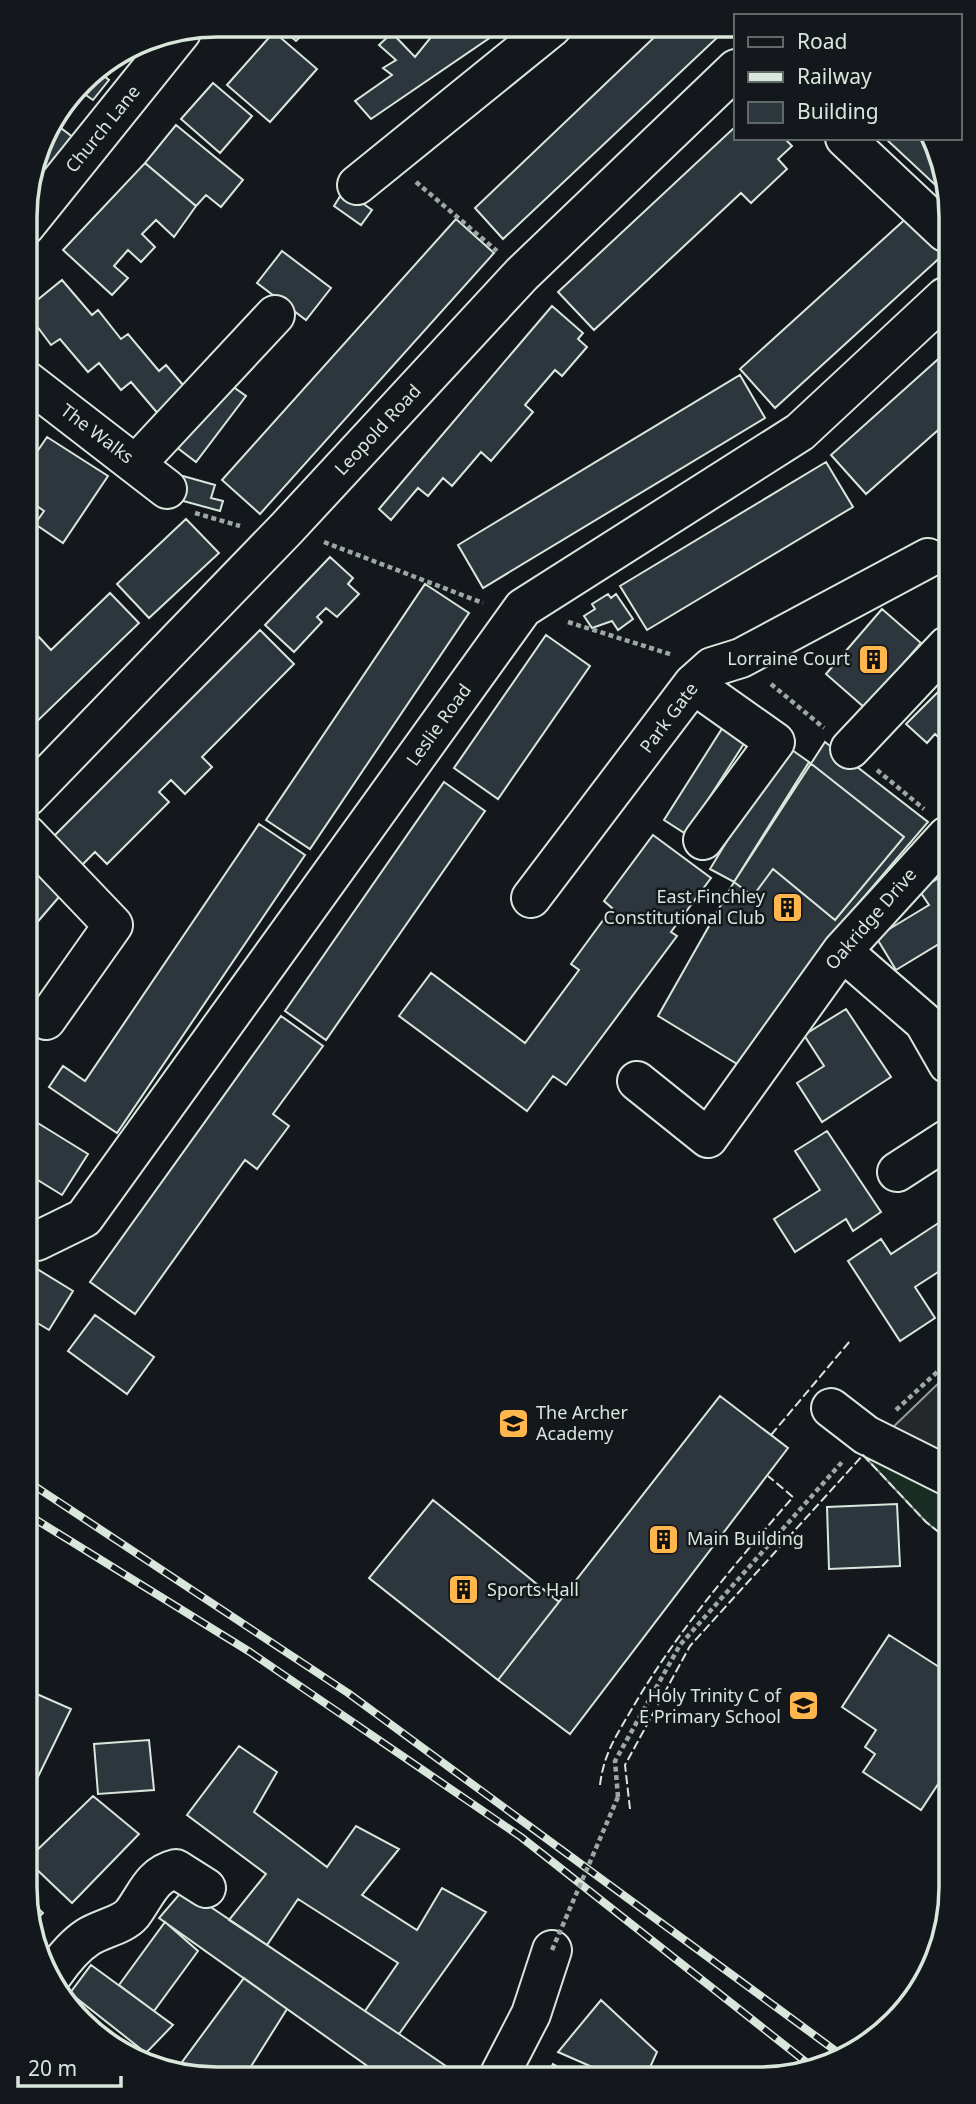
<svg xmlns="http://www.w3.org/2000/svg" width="976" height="2104" viewBox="0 0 976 2104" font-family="'Noto Sans',sans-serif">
<rect width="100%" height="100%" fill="#14181c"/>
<!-- green -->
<path fill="#1a2d24" stroke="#939e99" stroke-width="2" d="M871,1450L950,1492V1541L926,1522L863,1455Z"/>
<!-- parking -->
<path fill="#24282b" stroke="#939e99" stroke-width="2" d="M949,1373V1462L888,1432Z"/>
<!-- building -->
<path fill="#2c363c" stroke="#d8e6dc" stroke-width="2" d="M277,25H334L325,35L311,27L296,41Z
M440,26H462L466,30L470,26H507L371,119L355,101L392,75L383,68L396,60L379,45L392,33L415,57Z
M665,27L715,28L721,34L503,239L475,208Z
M274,32L317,69L270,122L227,85Z
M95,69L109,80L93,100L83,93L57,125L74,138L33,190L29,187L44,132Z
M213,83L252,116L220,153L181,119Z
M176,125L243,180L221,207L206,195L196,206L145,163Z
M736,126V138H790L787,141L792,146L778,159L787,169L751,203L741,193L594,330L558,292Z
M885,138H927L945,167V194Z
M145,163L196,206L174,237L156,220L142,234L155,247L141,262L128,250L114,266L128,278L112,295L63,250Z
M344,190L372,210L361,225L334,206Z
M911,214L945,253L775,408L740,369Z
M456,219L494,253L260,514L222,480Z
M282,251L331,288L306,320L257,283Z
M62,280L92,315L98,310L121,339L128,334L159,371L166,365L189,392L160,416L131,382L121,390L99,363L88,372L60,339L51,345L25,310Z
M552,306L583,333L578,339L587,347L562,376L555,370L525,405L533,412L491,461L481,452L452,486L443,478L428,496L418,488L391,520L379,509Z
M945,353L946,423L866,494L831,455Z
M740,375L765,418L483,588L458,545Z
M225,381L246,396L196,462L175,446Z
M47,437L108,476L63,543L35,524L44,511L34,504L29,513L26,511V468Z
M826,462L853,507L647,630L620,586Z
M183,476L215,485L211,498L223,501L220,511L176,499Z
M186,519L219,553L149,618L117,584Z
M330,557L353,578L348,584L359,594L337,617L326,608L317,617L322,622L294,652L265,625Z
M425,584L469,613L310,849L266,820Z
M110,593L139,623L27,731V672L34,665L27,657V649L39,637L51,650Z
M608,594L611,598L616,594L633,619L618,630L612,621L592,628L584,616L595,609L592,604Z
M882,609L921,643L865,708L826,674Z
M260,630L294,664L202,757L212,767L185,794L171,780L159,792L169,802L107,864L95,852L77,870L48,842Z
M546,635L590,666L498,799L454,768Z
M947,683V745L935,734L927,743L906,724Z
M723,727L745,742L686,834L664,820Z
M825,742L928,822L834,932L742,1067L658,1016L734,882Z
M785,745L809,762L734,882L710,869Z
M809,762L904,837L835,920L773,869L753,896L734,882Z
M444,782L485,811L326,1040L285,1011Z
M259,824L305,855L117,1133L49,1087L63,1066L85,1081Z
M653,835L711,878L671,932L677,936L566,1085L553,1076L527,1111L399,1016L431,973L525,1043L579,970L571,964L612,908L604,901Z
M34,863L65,890L28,933L27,871Z
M947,873L948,948L944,941L896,970L876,937L929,905L919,890Z
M846,1009L891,1077L822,1122L797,1083L824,1066L804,1035Z
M281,1016L323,1046L273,1114L289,1126L257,1169L245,1160L135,1314L90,1282Z
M28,1117L88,1154L62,1195L28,1174Z
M827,1131L881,1212L853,1231L846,1219L795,1252L774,1219L820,1190L795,1151Z
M940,1222L949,1235V1265L915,1287L935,1318L900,1341L848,1261L881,1239L891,1254Z
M29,1264L73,1291L49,1330L29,1318Z
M95,1315L154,1357L127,1394L68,1351Z
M720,1396L788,1448L570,1734L498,1680Z
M433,1500L559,1602L498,1680L369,1578Z
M897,1504L900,1566L829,1569L827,1507Z
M889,1635L950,1674L951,1771L948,1769L921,1810L863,1772L875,1754L865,1747L876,1730L842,1707Z
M30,1691L71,1709L35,1783L31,1780Z
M149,1740L154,1790L98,1794L94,1744Z
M239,1746L277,1772L254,1812L327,1867L356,1826L399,1849L362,1895L417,1930L442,1888L486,1912L399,2034L365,2011L398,1963L298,1899L267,1945L229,1920L266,1874L187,1815Z
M93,1796L139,1834L72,1903L31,1864V1856Z
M184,1889L399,2034L459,2075H380L159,1918Z
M31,1902L43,1913L31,1925Z
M165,1922L198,1951L154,2011L119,1985Z
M91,1965L173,2025L146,2053L70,1993Z
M244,1978L287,2009L245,2076H180L174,2073Z
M601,2000L657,2052L647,2074H608L558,2052Z
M553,2064L571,2074H548Z
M366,2065L380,2075H359Z"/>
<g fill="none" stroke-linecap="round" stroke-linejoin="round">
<defs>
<path id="minor" d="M845,138L945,232
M357,185L552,27
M25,226L181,32
M26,380L167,489
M136,464L275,315
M693,684L775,742L703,840
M850,749L947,646
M27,797L287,528L522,274L736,69
M27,835L113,925L46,1020
M531,898L693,684L712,667L741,658L928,558
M842,951L924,1022L948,1064
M637,1081L708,1138L842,951L947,836
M897,1172L948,1139
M29,1236L37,1241L84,1218L523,608L800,432L945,297
M831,1408L866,1435L950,1477
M54,1973C63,1960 74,1946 88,1937C100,1929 123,1925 132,1914C146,1896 151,1875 176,1869L206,1888
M500,2074L531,2014L552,1950"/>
</defs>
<!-- minor casing -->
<use href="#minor" stroke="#d8e6dc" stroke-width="42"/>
<!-- path -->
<path stroke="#9da8a2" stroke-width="4.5" stroke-dasharray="5 3.5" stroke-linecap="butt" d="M416,182L497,251
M195,513L240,526
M324,542L483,603
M568,622L673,655
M771,684L824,728
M877,770L924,809
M896,1410L949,1361
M618,1797L615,1761L680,1645L842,1462"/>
<!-- minor -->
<use href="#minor" stroke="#14181c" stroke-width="38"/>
<defs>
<path id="rail" d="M30,1483L348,1693L844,2057
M30,1516L250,1652L521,1837L816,2070"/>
</defs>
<!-- rail casing -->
<use href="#rail" stroke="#d8e6dc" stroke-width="8"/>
<!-- rail -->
<use href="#rail" stroke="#14181c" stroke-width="5" stroke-dasharray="16" stroke-linecap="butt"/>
<!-- path-bridge -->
<path stroke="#9da8a2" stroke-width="4.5" stroke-dasharray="5 3.5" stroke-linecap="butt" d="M552,1950L618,1797"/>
<!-- fence -->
<path stroke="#d8e6dc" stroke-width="2" stroke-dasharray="9 3.5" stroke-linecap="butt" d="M771,1435L850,1341
M600,1785C604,1752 617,1735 633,1707C678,1630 735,1564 793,1497L768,1476
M630,1809L625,1765L690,1646L863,1455L926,1522L950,1541"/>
</g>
<!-- icons -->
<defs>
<symbol id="building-square" viewBox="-11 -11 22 22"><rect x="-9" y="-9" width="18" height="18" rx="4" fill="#ffb74d" stroke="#14181c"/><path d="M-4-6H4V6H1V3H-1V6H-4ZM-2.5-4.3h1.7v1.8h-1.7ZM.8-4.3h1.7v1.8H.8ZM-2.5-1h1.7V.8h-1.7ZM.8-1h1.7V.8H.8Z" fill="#111"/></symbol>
<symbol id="school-square" viewBox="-11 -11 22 22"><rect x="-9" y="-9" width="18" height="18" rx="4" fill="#ffb74d" stroke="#14181c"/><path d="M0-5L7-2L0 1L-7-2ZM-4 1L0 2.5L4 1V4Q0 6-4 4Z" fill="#111"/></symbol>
</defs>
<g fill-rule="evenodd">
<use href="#building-square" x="856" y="642" width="35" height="35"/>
<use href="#building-square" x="770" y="890" width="35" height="35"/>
<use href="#school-square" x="496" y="1406" width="35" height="35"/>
<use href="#building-square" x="646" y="1522" width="35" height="35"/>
<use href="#building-square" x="446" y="1572" width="35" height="35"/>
<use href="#school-square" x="786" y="1688" width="35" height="35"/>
</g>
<g text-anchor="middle" stroke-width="5" stroke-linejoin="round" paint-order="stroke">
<!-- street labels -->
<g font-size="18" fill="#d8e6dc" stroke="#14181c">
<text transform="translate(103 129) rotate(-51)" y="6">Church Lane</text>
<text transform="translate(378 430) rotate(-47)" y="6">Leopold Road</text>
<text transform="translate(97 434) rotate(37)" y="6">The Walks</text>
<text transform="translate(669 718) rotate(-53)" y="6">Park Gate</text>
<text transform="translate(439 725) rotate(-54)" y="6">Leslie Road</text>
<text transform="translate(871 919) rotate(-49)" y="6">Oakridge Drive</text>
</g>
<!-- poi labels -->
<g font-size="18" fill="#d8e6dc" stroke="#14181c" text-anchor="end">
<text x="850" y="665">Lorraine Court</text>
<text x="765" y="903">East Finchley<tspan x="765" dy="21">Constitutional Club</tspan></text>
<text x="536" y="1419" text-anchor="start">The Archer<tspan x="536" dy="21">Academy</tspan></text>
<text x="687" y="1545" text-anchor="start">Main Building</text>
<text x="487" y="1596" text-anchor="start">Sports Hall</text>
<text x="781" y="1702">Holy Trinity C of<tspan x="781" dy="21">E Primary School</tspan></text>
</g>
</g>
<!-- crop -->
<path d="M0 0H976V2104H0ZM217 37H759A180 180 0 0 1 939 217V1887A180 180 0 0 1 759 2067H217A180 180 0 0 1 37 1887V217A180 180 0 0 1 217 37Z" fill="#14181c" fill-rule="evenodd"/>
<path fill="none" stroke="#d8e6dc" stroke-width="3.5" d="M217 37H759A180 180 0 0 1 939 217V1887A180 180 0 0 1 759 2067H217A180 180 0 0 1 37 1887V217A180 180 0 0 1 217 37Z"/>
<!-- legend -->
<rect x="734" y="14" width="228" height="126" fill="#14181c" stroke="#626a69" stroke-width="2"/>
<rect x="748" y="37" width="35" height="10" fill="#14181c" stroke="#626a69" stroke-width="2"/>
<text x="797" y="49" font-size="21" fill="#d8e6dc">Road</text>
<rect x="748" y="72" width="35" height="10" fill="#d8e6dc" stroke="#626a69" stroke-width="2"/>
<text x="797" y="84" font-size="21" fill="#d8e6dc">Railway</text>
<rect x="748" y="102" width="35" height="21" fill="#2c363c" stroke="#626a69" stroke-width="2"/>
<text x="797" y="119" font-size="21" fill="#d8e6dc">Building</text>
<!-- scale -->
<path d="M18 2076v10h103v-10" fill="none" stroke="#d8e6dc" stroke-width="3.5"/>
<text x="28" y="2076" font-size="21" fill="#d8e6dc" stroke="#14181c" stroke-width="5" paint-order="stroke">20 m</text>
</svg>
